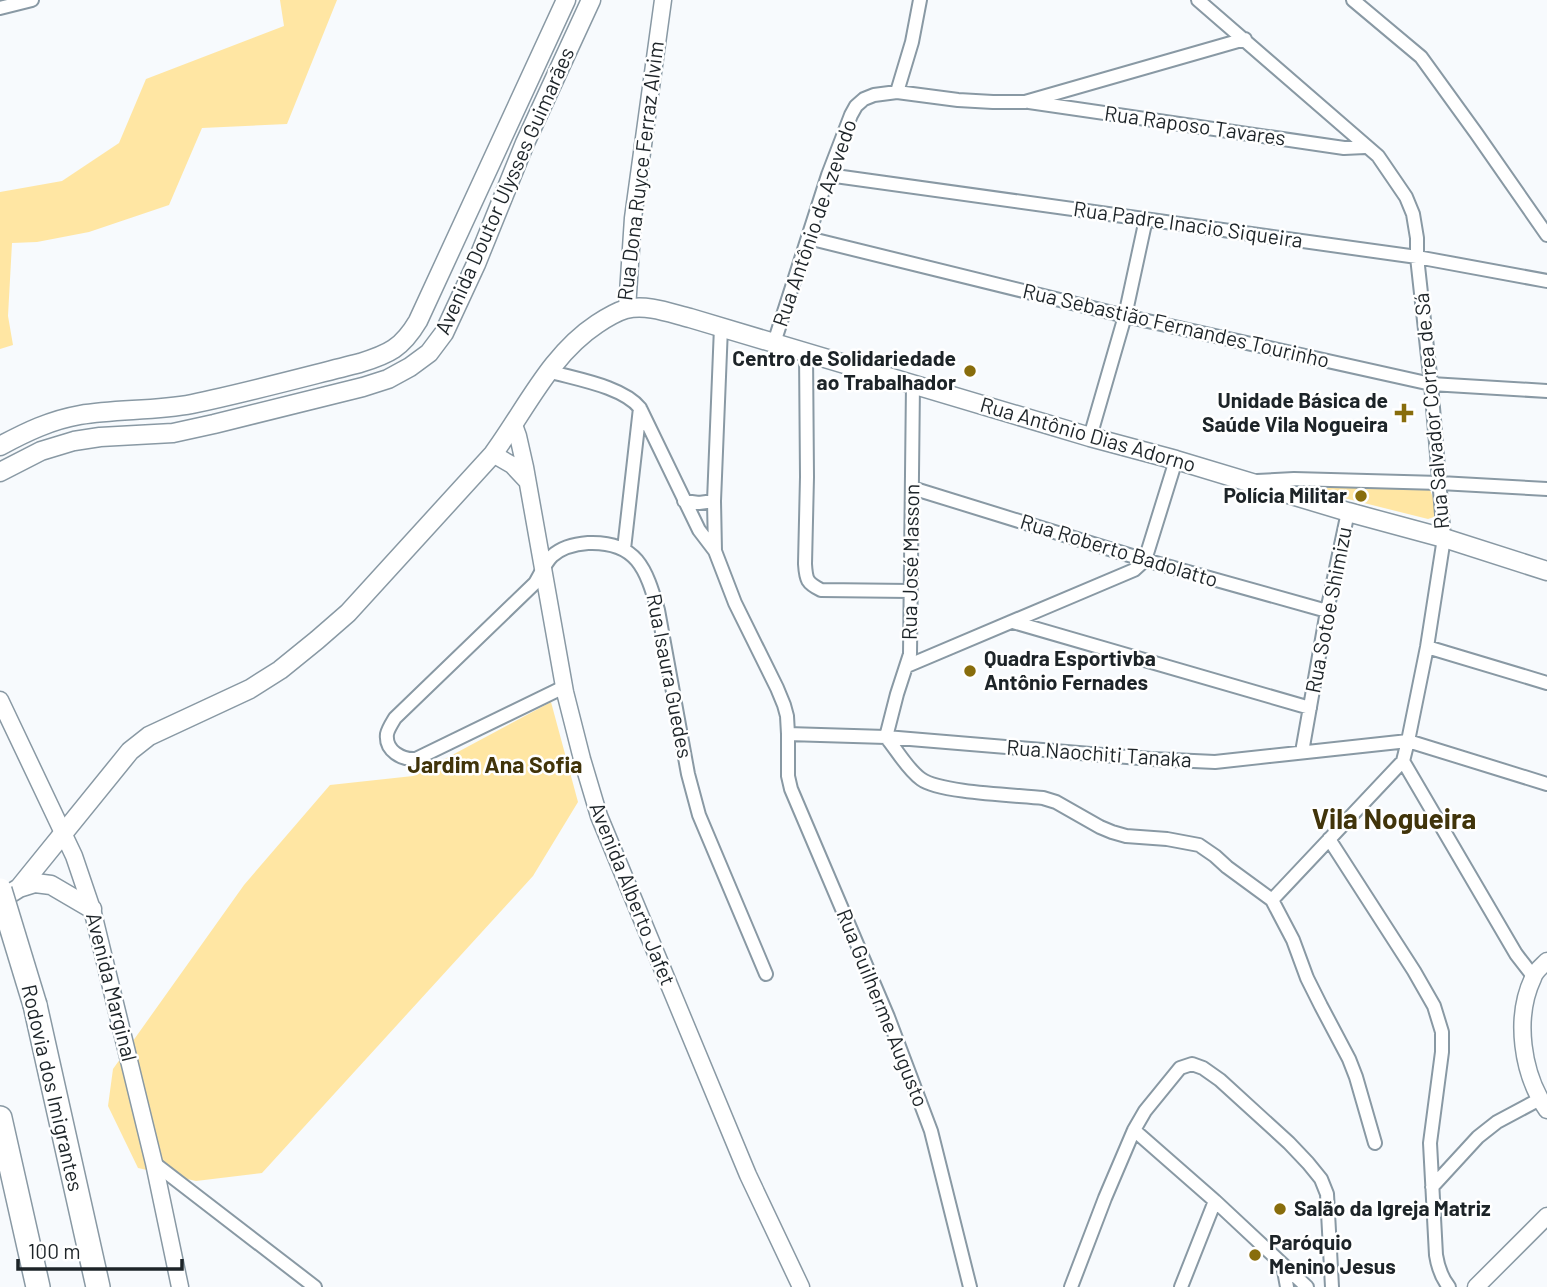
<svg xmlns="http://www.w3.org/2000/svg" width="1547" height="1287" viewBox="0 0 1547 1287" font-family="Barlow,sans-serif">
<rect width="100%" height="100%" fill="#f7fafd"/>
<!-- green -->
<path fill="#ffe6a3" d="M280,0H337L287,124L202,128L169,205L89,232L37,242L12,243L8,316L13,345L0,349V192L62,181L119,143L146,79L284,26Z
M1424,487L1430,490C1434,500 1437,507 1434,517L1428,519L1320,492L1323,488Z
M551,702L578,802L533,876L262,1173L196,1181L138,1168L108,1106L113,1069L244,885L330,785L413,776Z"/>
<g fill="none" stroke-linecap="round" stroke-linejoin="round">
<defs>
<path id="minor" d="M1198,0L1378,156L1406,197L1413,214L1417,238V257L1431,384L1444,538L1427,647L1408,741L1403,761L1272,900
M1353,0L1421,57L1476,133L1547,235
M0,8L32,0
M897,92L912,42L920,0
M1029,102L1344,148L1365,147
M828,175L1417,257L1547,281
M808,238L1125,316L1431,384L1547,391
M721,327L714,501L715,551L735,603L777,688L784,705L787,716L788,734V776L791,789L888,1017L931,1131L970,1287
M774,343L828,175L851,115L856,106L864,99L874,95L897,92L958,100L993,102H1025L1245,39
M806,352L807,477L805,564C806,580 807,583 821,590L910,591
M548,371C575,379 622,386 640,408L699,530L715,551
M913,384L910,654L897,694L886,737C897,750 907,769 921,779C940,793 1016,795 1043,798L1056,802L1100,827L1112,832L1126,836L1167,839L1199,845L1215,856L1227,867L1272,900L1293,940L1307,978L1321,1006L1349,1059L1356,1077L1375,1143
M1090,437L1125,316L1146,219
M1257,481L1294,479L1440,483L1547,489
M912,488L1145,560L1327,611
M684,501L699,503L714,501
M624,549L640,408
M1013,622L1310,708
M1427,647L1547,683
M907,666L1134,570L1145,560L1176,460
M564,687L416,759C402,760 385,751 387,734C388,729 392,723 395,718L535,583C540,575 545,563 552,556C562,547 575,544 588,543C637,541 646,569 658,610L688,774L699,815L766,974
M788,734L886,737L1151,759L1215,762L1408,741L1547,784
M1302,752L1327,611L1348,512
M1403,761L1516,954L1533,976
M1329,839L1414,971L1434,1006L1442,1032V1052L1430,1143L1436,1255C1438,1268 1441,1277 1449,1287
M1134,1130L1215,1201L1307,1287
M154,1163L315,1287
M1432,1187L1478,1137L1497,1122L1540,1099
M1283,1265L1287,1287
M1071,1287L1105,1198L1134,1130L1145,1111L1180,1068L1192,1064L1203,1068L1220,1080L1289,1143L1308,1163L1321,1179L1327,1194L1332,1287
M1181,1287L1215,1201"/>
<path id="tertiary" d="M627,309L633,218L663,0
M514,425L518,436L525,467L565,692L582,759L599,816L748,1175L801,1287
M493,454L512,465L526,480
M0,700L74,856L92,909L154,1163L180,1287
M1547,961C1542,966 1535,971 1533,978C1514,1018 1522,1074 1547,1110
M1476,1287L1547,1216"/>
<path id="secondary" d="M0,446C26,432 51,420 80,415C117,409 155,411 192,404C249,392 304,377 360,363C389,354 402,348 418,321L566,0
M0,472L41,451L74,441L100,437L173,433L214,424L363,387L388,379L410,367L429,353L444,333L476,264L525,143L591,0
M19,888L35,883L51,885L92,909
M0,900L19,888L130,751L149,736L250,689L280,670L317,640L348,613L493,454C526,409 550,355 597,324C606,318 616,312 626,309C647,304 670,313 690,318L1090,437L1176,460L1348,512L1444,538L1547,571"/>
<path id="motorway" d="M35,1005L98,1287
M0,1118L38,1287"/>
</defs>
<!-- minor casing -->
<use href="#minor" stroke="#8999a4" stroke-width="16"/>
<!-- tertiary casing -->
<use href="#tertiary" stroke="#8999a4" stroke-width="19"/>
<!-- secondary casing -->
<use href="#secondary" stroke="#8999a4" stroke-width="21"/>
<!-- motorway casing -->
<use href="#motorway" stroke="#8999a4" stroke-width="26"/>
<!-- minor -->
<use href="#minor" stroke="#fff" stroke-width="12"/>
<!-- tertiary -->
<use href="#tertiary" stroke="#fff" stroke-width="16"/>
<!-- secondary -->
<use href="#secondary" stroke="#fff" stroke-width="18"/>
<!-- motorway -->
<use href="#motorway" stroke="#fff" stroke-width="23"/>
<defs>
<path id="motorway-bridge" d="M0,890L35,1005"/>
</defs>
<!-- motorway-bridge casing -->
<use href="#motorway-bridge" stroke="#8999a4" stroke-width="26" stroke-linecap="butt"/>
<!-- motorway-bridge -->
<use href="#motorway-bridge" stroke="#fff" stroke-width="23"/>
</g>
<!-- markers -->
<g fill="#886d0c" stroke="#fff" stroke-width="2.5">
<circle cx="970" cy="371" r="7"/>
<path d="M1400.5 402.5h7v7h7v7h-7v7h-7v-7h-7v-7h7z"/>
<circle cx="1361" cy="496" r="7"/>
<circle cx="970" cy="671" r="7"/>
<circle cx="1280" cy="1209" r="7"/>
<circle cx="1255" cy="1255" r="7"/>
</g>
<g text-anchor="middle" stroke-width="5" stroke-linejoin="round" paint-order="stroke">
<!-- street labels -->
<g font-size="21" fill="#1d2428" stroke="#fff">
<text transform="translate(1195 126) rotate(8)" y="7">Rua Raposo Tavares</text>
<text transform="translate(641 171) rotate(-83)" y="7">Rua Dona Ruyce Ferraz Alvim</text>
<text transform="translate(505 191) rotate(-66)" y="7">Avenida Doutor Ulysses Guimarães</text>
<text transform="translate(815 223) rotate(-71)" y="7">Rua Antônio de Azevedo</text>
<text transform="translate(1188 225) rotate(8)" y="7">Rua Padre Inacio Siqueira</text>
<text transform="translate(1176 326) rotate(13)" y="7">Rua Sebastião Fernandes Tourinho</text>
<text transform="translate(1432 411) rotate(-95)" y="7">Rua Salvador Correa de Sá</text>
<text transform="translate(1088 435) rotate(16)" y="7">Rua Antônio Dias Adorno</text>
<text transform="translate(1119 551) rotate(17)" y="7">Rua Roberto Badolatto</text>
<text transform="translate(911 562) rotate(-89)" y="7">Rua José Masson</text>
<text transform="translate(1329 610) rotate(-79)" y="7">Rua Sotoe Shimizu</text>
<text transform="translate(669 676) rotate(79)" y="7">Rua Isaura Guedes</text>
<text transform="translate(1099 754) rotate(4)" y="7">Rua Naochiti Tanaka</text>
<text transform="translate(632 894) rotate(68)" y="7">Avenida Alberto Jafet</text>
<text transform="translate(111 987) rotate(76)" y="7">Avenida Marginal</text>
<text transform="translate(882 1008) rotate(68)" y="7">Rua Guilherme Augusto</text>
<text transform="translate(52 1088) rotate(77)" y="7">Rodovia dos Imigrantes</text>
</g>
<!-- poi labels -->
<g font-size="21" font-weight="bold" fill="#1d2428" stroke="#fff" text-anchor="end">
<text x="956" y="366">Centro de Solidariedade<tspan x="956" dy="24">ao Trabalhador</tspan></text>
<text x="1388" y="408">Unidade Básica de<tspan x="1388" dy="24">Saúde Vila Nogueira</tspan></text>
<text x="1347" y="503">Polícia Militar</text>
<text x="984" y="666" text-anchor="start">Quadra Esportivba<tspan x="984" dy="24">Antônio Fernades</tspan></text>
<text x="1294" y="1216" text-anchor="start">Salão da Igreja Matriz</text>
<text x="1269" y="1250" text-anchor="start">Paróquio<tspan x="1269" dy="24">Menino Jesus</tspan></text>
</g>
<!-- neighbourhood labels -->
<g font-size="23" font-weight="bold" fill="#41340a" stroke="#fff">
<text x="495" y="773">Jardim Ana Sofia</text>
</g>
<!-- district labels -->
<g font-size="28" font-weight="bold" fill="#41340a" stroke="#fff">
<text x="1394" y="829">Vila Nogueira</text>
</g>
</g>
<!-- scale -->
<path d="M18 1259v10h164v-10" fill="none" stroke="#1d2428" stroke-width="3.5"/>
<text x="28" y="1259" font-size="21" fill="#1d2428" stroke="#ffffff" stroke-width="5" paint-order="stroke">100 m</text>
</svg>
